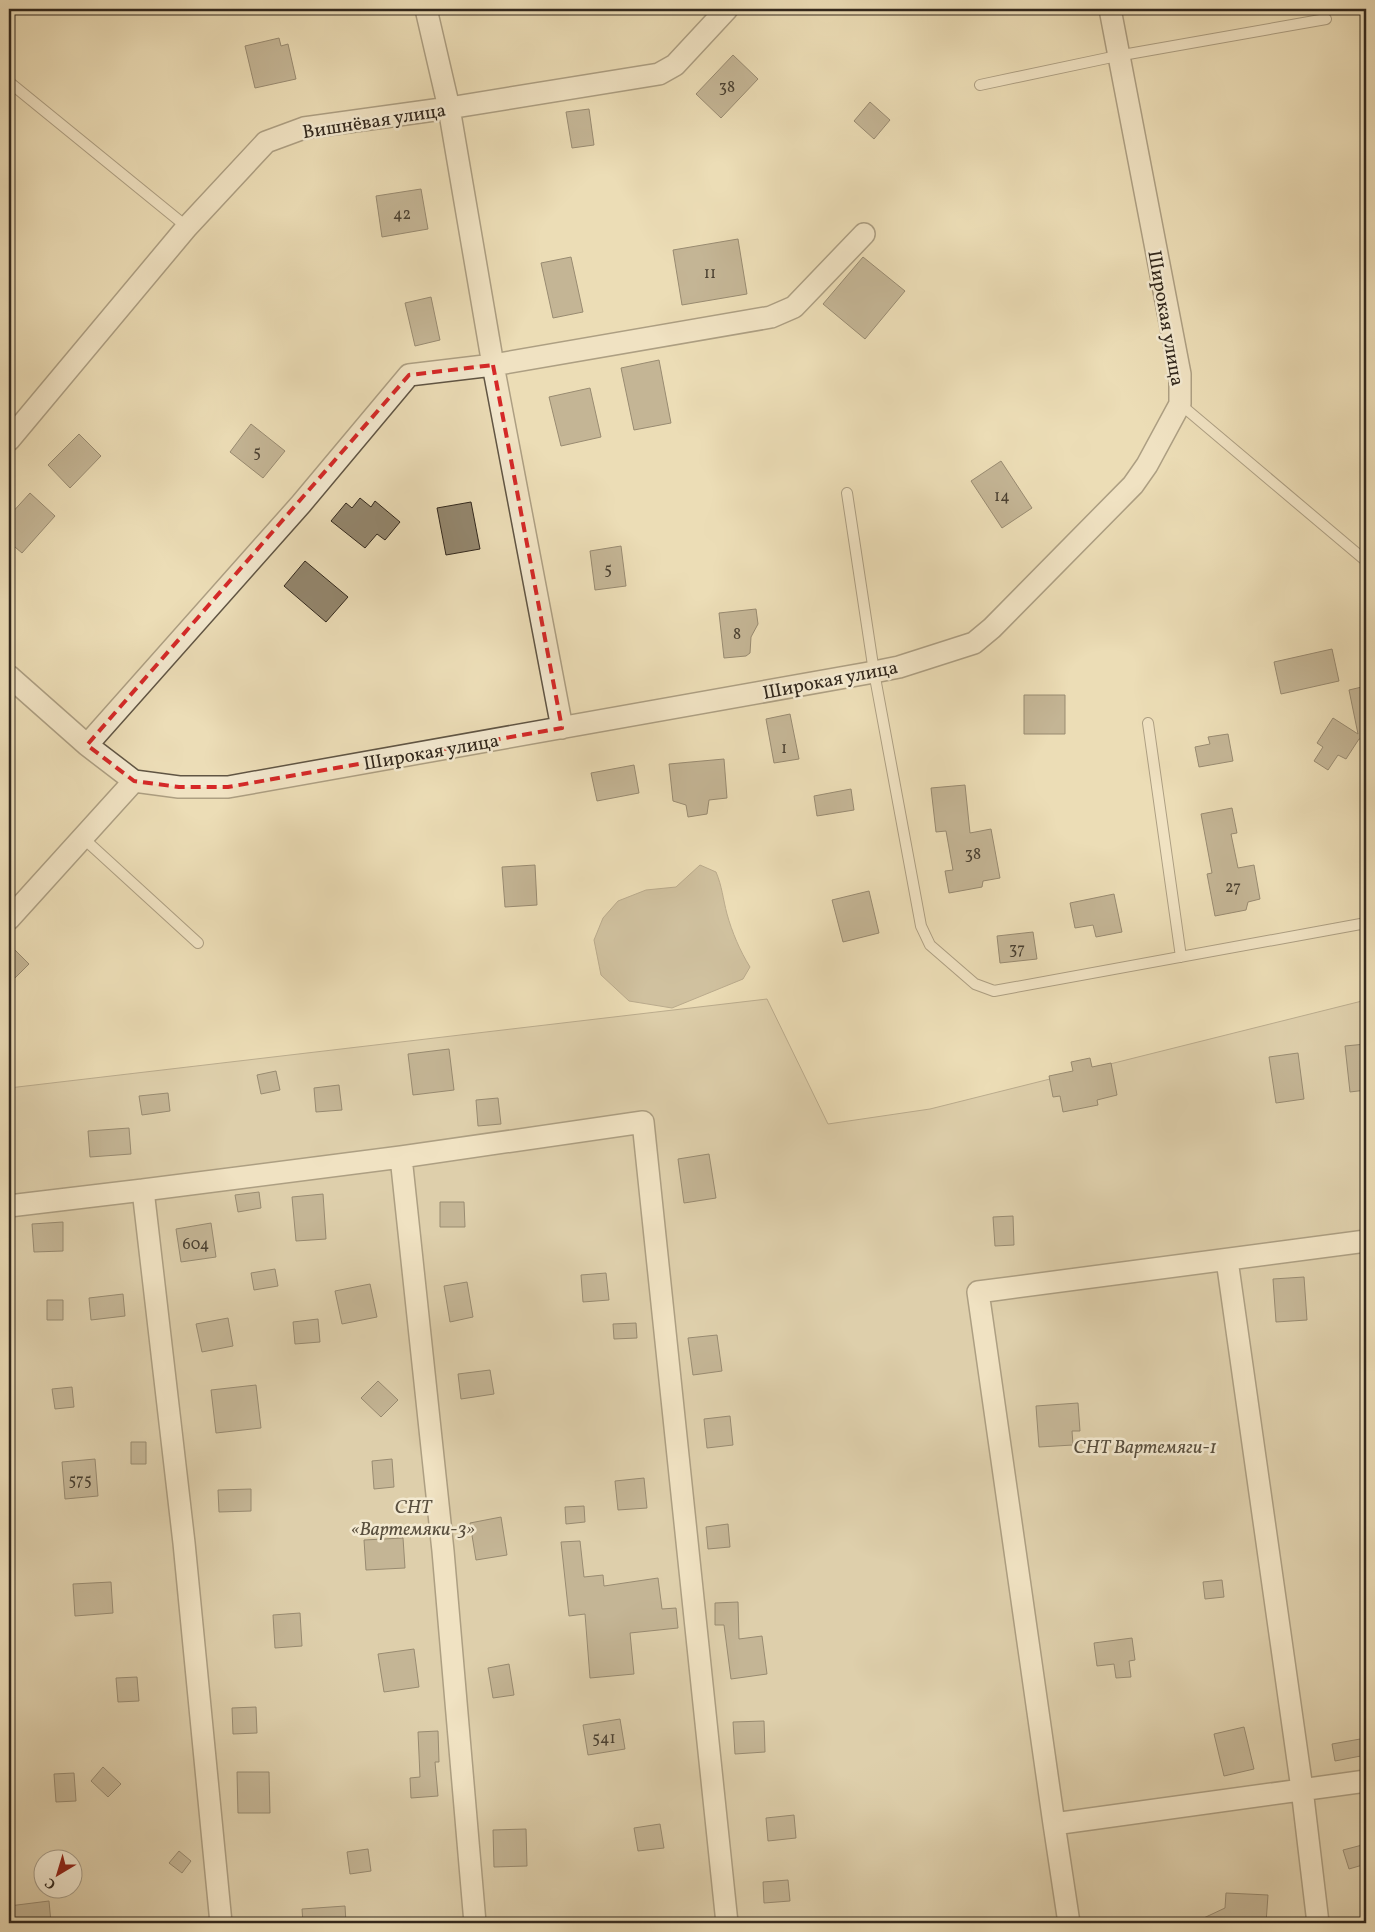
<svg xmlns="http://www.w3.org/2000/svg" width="1375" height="1932" viewBox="0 0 1375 1932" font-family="Vollkorn,serif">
<rect width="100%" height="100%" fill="#ecddb7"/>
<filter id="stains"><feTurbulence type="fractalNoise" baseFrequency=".004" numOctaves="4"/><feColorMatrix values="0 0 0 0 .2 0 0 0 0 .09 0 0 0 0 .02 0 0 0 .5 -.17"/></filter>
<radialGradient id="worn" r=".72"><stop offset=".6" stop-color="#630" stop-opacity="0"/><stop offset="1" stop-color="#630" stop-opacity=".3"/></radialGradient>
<!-- green -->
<path fill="#ccbe9d" stroke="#7f735d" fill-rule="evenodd" d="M767,999L828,1124L930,1109L1366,1000V1923H9V1088ZM42,1860H72V1890H42Z"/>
<!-- water -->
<path fill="#ad9f83" stroke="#7c6f5a" d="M700,865L716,872C722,886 723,899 727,914C732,932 740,951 750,967L743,979L672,1008L629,1001L601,975L594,940L603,918L618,901L646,890L676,887Z"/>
<!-- building -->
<path fill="#93866d" stroke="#32281d" d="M279,38L281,46L288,44L296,79L255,88L245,46Z
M733,55L758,79L721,118L696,94Z
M870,102L890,120L874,139L854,121Z
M589,109L594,145L572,148L566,112Z
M421,189L428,229L382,237L376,196Z
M738,239L747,294L682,305L673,250Z
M571,257L583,312L553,318L541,263Z
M863,257L905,291L865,339L823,304Z
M431,297L440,340L415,346L405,303Z
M659,360L671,423L634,430L621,368Z
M590,388L601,437L561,446L549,397Z
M251,424L285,451L263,478L230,452Z
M79,434L101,456L70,488L48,465Z
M1001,461L1032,508L1002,528L971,481Z
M30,493L55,516L22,553L9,542V516Z
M360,498L371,507L375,501L400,522L385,540L377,534L365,548L331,521L346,503L352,508Z
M471,502L480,549L446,555L437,508Z
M621,546L626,586L595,590L590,551Z
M305,561L348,597L326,622L284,586Z
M756,609L758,624L751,637L750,653L746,656L724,658L719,613Z
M1332,649L1339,681L1281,694L1274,662Z
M1366,686V739H1359L1346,759L1338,755L1328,770L1314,761L1323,747L1317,743L1333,718L1358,734L1349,690Z
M1024,695H1065V734H1024Z
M790,714L799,759L774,763L766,719Z
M1228,734L1233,761L1199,767L1195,747L1210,744L1208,737Z
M724,759L727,798L709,800L707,814L688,817L686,805L673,801L669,764Z
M634,765L639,793L597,801L591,773Z
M965,785L970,833L991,829L1000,878L983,881L982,887L949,893L945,871L953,870L946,831L936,832L931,788Z
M851,789L854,810L817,816L814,796Z
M1232,808L1237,833L1231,834L1238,868L1254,865L1260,899L1248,902L1246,910L1215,916L1207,874L1212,873L1201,814Z
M535,865L537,905L505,907L502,867Z
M869,891L879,933L843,942L832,900Z
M1114,894L1122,932L1096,937L1093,925L1075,928L1070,903Z
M1033,932L1037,959L1000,963L997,936Z
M9,944L29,964L9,984Z
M1366,1044V1090L1350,1092L1345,1046Z
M449,1049L454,1090L413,1095L408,1054Z
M1298,1053L1304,1099L1276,1103L1269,1057Z
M1090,1058L1092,1067L1111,1063L1117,1095L1097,1100L1098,1105L1063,1112L1060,1096L1053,1097L1049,1076L1073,1071L1071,1062Z
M276,1071L280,1090L261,1094L257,1075Z
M339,1085L342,1110L316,1112L314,1088Z
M168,1093L170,1111L142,1115L139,1096Z
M498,1098L501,1124L478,1126L476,1100Z
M129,1128L131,1154L90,1157L88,1131Z
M709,1154L716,1198L684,1203L678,1159Z
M259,1192L261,1208L238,1212L235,1195Z
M323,1194L326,1239L296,1241L292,1197Z
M440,1202H464L465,1227H440Z
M1013,1216L1014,1245L995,1246L993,1217Z
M63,1222V1251L34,1252L32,1224Z
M211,1223L216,1257L181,1262L176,1229Z
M275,1269L278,1286L254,1290L251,1273Z
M606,1273L609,1300L583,1302L581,1275Z
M1304,1277L1307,1320L1276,1322L1273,1279Z
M467,1282L473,1317L450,1322L444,1286Z
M370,1284L377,1317L342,1324L335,1291Z
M123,1294L125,1316L91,1320L89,1298Z
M47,1300H63V1320H47Z
M228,1318L233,1346L202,1352L196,1324Z
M318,1319L320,1342L295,1344L293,1322Z
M636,1323L637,1338L614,1339L613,1324Z
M717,1335L722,1371L693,1375L688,1338Z
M490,1370L494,1394L461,1399L458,1374Z
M378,1381L398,1400L381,1417L361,1398Z
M256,1385L261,1428L216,1433L211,1390Z
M72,1387L74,1407L55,1409L52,1389Z
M1078,1403L1080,1431H1072L1073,1445L1039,1447L1036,1406Z
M730,1416L733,1445L707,1448L704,1419Z
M131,1442H146V1464H131Z
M95,1459L98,1496L65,1499L62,1462Z
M392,1459L394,1487L374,1489L372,1461Z
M644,1478L647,1508L618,1510L615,1481Z
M251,1489V1511L219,1512L218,1490Z
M584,1506L585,1522L566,1524L565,1507Z
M501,1517L507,1555L476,1560L470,1523Z
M728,1524L730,1547L708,1549L706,1527Z
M403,1538L405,1568L366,1570L364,1540Z
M580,1541L584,1577L603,1575L604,1586L658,1578L662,1609L676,1608L678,1628L630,1633L634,1674L590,1678L585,1614L569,1616L561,1542Z
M1222,1580L1224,1597L1205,1599L1203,1582Z
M111,1582L113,1613L75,1616L73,1584Z
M738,1602L739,1639L762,1636L767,1674L731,1679L724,1625H715V1603Z
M300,1613L302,1646L275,1648L273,1615Z
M1132,1638L1135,1660L1129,1661L1131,1677L1116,1678L1114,1664L1097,1666L1094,1643Z
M414,1649L419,1687L384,1692L378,1654Z
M509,1664L514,1695L493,1698L488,1668Z
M137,1677L139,1701L118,1702L116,1678Z
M256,1707L257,1733L233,1734L232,1708Z
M620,1719L625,1749L588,1755L583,1725Z
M764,1721L765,1752L735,1754L733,1722Z
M1244,1727L1254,1769L1224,1776L1214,1734Z
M438,1731L439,1762H435L438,1796L411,1798L410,1778L420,1777L418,1732Z
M1366,1738V1755L1335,1761L1332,1744Z
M103,1767L121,1784L108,1797L91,1781Z
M237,1772H269L270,1813H238Z
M74,1773L76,1801L56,1802L54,1774Z
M794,1815L796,1838L768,1841L766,1818Z
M660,1824L664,1848L638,1851L634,1828Z
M526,1829L527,1866L494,1867L493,1830Z
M1366,1844V1864L1349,1869L1343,1850Z
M368,1849L371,1871L350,1874L347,1852Z
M179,1851L191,1861L182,1873L169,1863Z
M788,1880L790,1901L764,1903L763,1882Z
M1226,1893L1268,1895L1266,1923H1193L1225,1908Z
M49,1901L51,1923H9V1906Z
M345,1906L346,1923H303L302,1909Z"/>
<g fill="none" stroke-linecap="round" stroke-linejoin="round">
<defs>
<path id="lane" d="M9,82L187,227
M980,85L1117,56L1326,19
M1180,404L1366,561
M847,493L874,672L921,926L930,945L975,984L994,991L1366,923
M1148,723L1181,957
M82,837L198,943"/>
<path id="street" d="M426,9L449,108L493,365L562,728
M9,440L187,227L266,142L304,128L449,108L659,74L675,65L727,9
M9,676L87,745L134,781L179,787H228L874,672L899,667L974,643L992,628L1133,485L1147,465L1180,404V374L1110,9
M87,745L301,504L409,375L493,365L771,317L794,307L864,234
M9,919L134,781
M401,1157L443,1551L475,1923
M9,1206L143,1190
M1227,1260L1302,1789L1318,1923
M1054,1824L978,1292L1366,1241
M221,1923L184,1543L143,1190L401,1157L643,1122L727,1923
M1069,1923L1054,1824L1366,1781"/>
</defs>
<!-- lane casing -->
<use href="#lane" stroke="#605544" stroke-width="12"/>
<!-- street casing -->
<use href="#street" stroke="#605544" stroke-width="24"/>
<!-- lane -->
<use href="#lane" stroke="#f3e9d0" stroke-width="10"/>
<!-- street -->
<use href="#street" stroke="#f3e9d0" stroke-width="21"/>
</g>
<!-- marked area -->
<path d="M0 0H1375V1932H0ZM493,365L562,728L228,787H179L134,781L87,745L409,375Z" fill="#ecddb7" fill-opacity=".55" fill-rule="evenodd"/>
<path fill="none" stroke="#d62828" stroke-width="4" stroke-dasharray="10 6" stroke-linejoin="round" d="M493,365L562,728L228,787H179L134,781L87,745L409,375Z"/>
<g text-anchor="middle" stroke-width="5" stroke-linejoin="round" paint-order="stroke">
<!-- number labels -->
<g font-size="16" fill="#4a4031">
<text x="727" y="92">38</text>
<text x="402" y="219">42</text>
<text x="710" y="278">11</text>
<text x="257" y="457">5</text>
<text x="1002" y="501">14</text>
<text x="608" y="574">5</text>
<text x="737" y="639">8</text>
<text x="784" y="753">1</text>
<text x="973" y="859">38</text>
<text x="1233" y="892">27</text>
<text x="1017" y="954">37</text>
<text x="196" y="1249">604</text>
<text x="80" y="1485">575</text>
<text x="604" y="1743">541</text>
</g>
<!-- street labels -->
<g font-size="19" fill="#32281d" stroke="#f3e9d0">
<text transform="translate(374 120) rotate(-9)" y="7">Вишнёвая улица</text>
<text transform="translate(1167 318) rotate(80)" y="7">Широкая улица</text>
<text transform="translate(830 679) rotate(-11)" y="7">Широкая улица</text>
<text transform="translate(431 751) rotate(-10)" y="7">Широкая улица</text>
</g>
<!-- park labels -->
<g font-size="19" font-style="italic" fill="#584e3d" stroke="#f3e9d0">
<text x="1145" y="1453">СНТ Вартемяги-1</text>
<text x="413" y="1513">СНТ<tspan x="413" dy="22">«Вартемяки-3»</tspan></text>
</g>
</g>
<!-- margin -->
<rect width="1375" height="1932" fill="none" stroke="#ecddb7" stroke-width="30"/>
<rect x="10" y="10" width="1355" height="1912" fill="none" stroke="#32281d" stroke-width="2.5"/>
<rect x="15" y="15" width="1345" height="1902" fill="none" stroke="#32281d"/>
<!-- north arrow -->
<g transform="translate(58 1874) rotate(218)"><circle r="24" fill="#f3e9d0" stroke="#a69c88"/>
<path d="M0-4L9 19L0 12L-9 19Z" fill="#8f2418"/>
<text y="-8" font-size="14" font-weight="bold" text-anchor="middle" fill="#32281d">С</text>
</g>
<rect width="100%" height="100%" filter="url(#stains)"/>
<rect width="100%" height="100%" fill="url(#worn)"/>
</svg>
